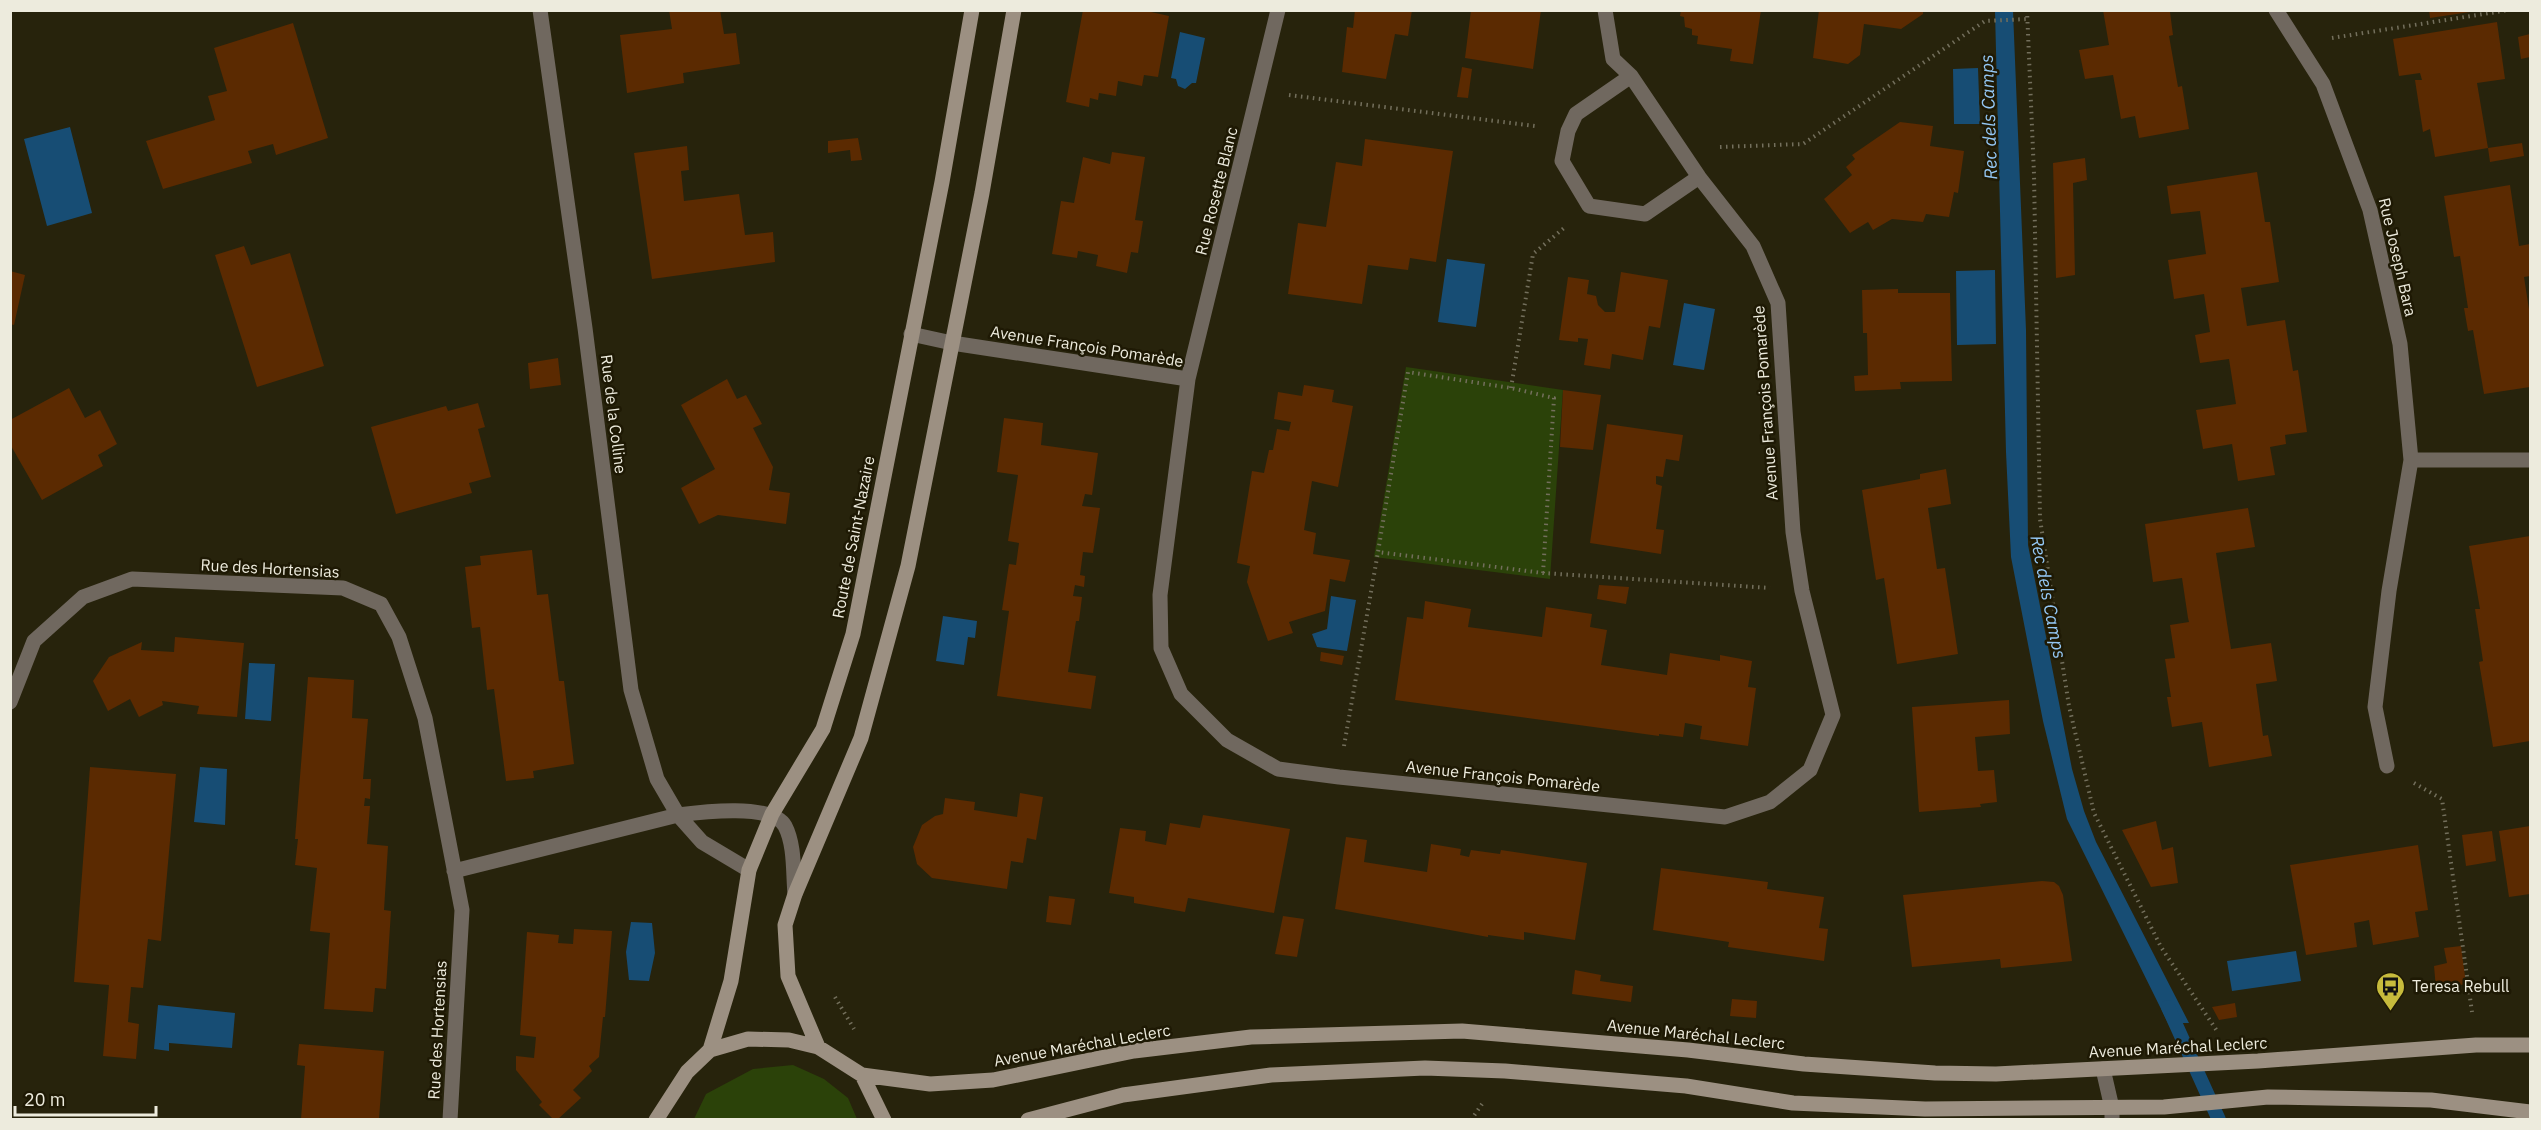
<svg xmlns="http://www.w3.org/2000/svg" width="2541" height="1130" viewBox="0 0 2541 1130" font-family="'IBM Plex Sans',sans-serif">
<rect width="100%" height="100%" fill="#27230c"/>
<!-- green -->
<path fill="#2b4209" d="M1406,367L1563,390L1550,579L1374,557Z
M793,1065L824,1079L848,1098L857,1119H694L706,1094L753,1069Z"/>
<!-- water -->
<path fill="#174d74" d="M1995,11H2013L2026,330L2028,545L2072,769L2084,811L2096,842L2189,1023H2168L2067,819L2043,721L2011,557L2006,452Z
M1180,32L1205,38L1196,83H1192L1185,89L1178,86L1176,79L1171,78Z
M1978,68L1980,124H1954L1953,69Z
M70,127L92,213L47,226L24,139Z
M1447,259L1485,264L1476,327L1438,322Z
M1995,270L1996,344L1957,345L1956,271Z
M1684,303L1715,309L1704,370L1673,365Z
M1331,596L1356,600L1347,651L1317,647L1312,634L1327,629Z
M943,616L977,621L975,638L968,637L964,665L936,661Z
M249,663L275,664L271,721L245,719Z
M200,767L227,769L225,825L194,822Z
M631,922L652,923L655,953L649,981L629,980L626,952Z
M2296,951L2301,981L2232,991L2227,961Z
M158,1005L235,1013L232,1048L169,1043V1051L154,1049Z"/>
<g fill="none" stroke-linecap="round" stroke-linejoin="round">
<!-- stream -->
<path stroke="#174d74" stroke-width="14" d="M2168,1007L2219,1120"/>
</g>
<!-- building -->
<path fill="#5b2a01" d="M669,10H720L724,34L736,33L740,64L683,73L684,83L627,93L620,35L672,29Z
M1083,10H1142L1169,16L1158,77L1144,75L1142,86L1118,81L1116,96L1099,93L1098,100L1090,98L1089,107L1066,102Z
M1355,10H1412L1408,36L1395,34L1386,79L1342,72L1347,27L1353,28Z
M1471,10H1541L1533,69L1465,58Z
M1681,10H1761L1753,64L1730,61L1732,49L1697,44L1698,36L1692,35V29L1685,27L1684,17L1680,16Z
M1819,10H1923V14L1901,29L1864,24L1860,55L1848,64L1813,58Z
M2103,10L2170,12L2173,35L2169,36L2178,87L2182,86L2189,129L2139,138L2135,116L2121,119L2113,75L2085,79L2079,50L2109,45Z
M2429,10H2470V12L2430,18Z
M2497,22L2505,79L2477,83L2488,148L2435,157L2430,129L2423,132L2415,80H2422L2420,73L2399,76L2393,39Z
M293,23L328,138L276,155L273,144L248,151L252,163L163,189L146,141L215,120L208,96L227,91L214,48Z
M2530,34V57L2521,59L2518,37Z
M1462,67L1472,69L1468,98L1457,97Z
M1900,122L1933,126L1930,146L1964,151L1958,193L1954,192L1949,217L1926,214L1923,222L1892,219L1873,230L1868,222L1850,233L1824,199L1852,175L1846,167L1855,159L1852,155Z
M858,138L862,160L851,161L850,150L828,153V141Z
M1365,139L1453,151L1436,262L1410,258L1408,270L1368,265L1362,304L1288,294L1298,223L1326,227L1336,162L1362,166Z
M2522,143L2524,156L2490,162L2488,148Z
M687,146L689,170L681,171L684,201L739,194L745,235L773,232L775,262L652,279L634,153Z
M1112,152L1145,157L1135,220L1143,221L1138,253L1131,252L1127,273L1096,266L1098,255L1078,251L1077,258L1052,254L1061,201L1074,203L1083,157L1110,164Z
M2085,158L2087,180L2073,183L2075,275L2056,278L2053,163Z
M2257,172L2265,222H2270L2279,282L2241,288L2247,326L2285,320L2293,371L2298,370L2307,432L2285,435L2286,444L2270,447L2275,475L2238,481L2232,444L2203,449L2196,410L2236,404L2229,359L2200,363L2195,335L2210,332L2204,294L2174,299L2168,260L2206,254L2200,211L2171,214L2167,186Z
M2510,185L2519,246L2530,244V276L2524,277L2530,316V387L2484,394L2473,330L2468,331L2464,308H2468L2460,256L2454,257L2444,196Z
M244,246L251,265L290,253L324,366L257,387L215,255Z
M10,271L25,275L14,325L10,324Z
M1621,272L1668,280L1660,328L1649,326L1643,360L1612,354L1610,369L1584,365L1588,339L1578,338V342L1559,340L1568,277L1589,280L1587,294L1596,296L1598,305L1605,312H1615Z
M1898,289V293H1950L1952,381L1900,382L1901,389L1855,391L1854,376L1868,375L1867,333H1863L1862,290Z
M558,358L561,385L530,389L528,363Z
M727,379L737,399L746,395L762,424L753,428L773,467L769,490L790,493L786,524L718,515L699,524L681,488L715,469L681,405Z
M1304,385L1334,390L1332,402L1353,406L1338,487L1312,481L1304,530L1316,533L1313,554L1350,560L1345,582L1330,579L1325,611L1289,622L1293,633L1268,641L1247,582L1250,566L1237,563L1252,471L1264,473L1269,450H1273L1277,429L1289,431L1291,422L1274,419L1278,392L1302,396Z
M69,388L85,418L100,410L117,444L98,455L103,466L42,500L10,444V420Z
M1563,390L1601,395L1593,450L1560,447Z
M478,403L485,427L478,429L491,477L469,483L472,493L396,514L371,427L446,406L448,411Z
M1004,418L1043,423L1041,445L1098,453L1092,495L1085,494L1082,506L1100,508L1093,553L1083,552L1080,575L1085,576L1084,587L1075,585L1073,596L1082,597L1079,621H1076L1068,672L1096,676L1091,709L997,696L1009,611L1002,610L1009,564L1016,565L1019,543L1008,541L1018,475L997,472Z
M1607,424L1683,435L1679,461L1666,459L1663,477L1656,476V484L1662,486L1656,529L1664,530L1661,554L1590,543Z
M1946,469L1951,504L1928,508L1937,569L1945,568L1958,654L1897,664L1884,578L1876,580L1862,490L1920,479V474Z
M2248,508L2255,547L2216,553L2231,649L2271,643L2277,681L2256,684L2263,736L2268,735L2272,756L2209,767L2202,722L2172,727L2167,697H2171L2165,659L2175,658L2170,625L2189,622L2188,618L2182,578L2153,582L2145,524Z
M2530,536V741L2493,747L2479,662L2483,661L2475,609H2480L2469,546Z
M532,550L537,595L548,594L559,681H564L574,764L533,771L534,778L506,781L494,689L487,690L480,627L472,628L465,567L481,565L480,556Z
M1599,585L1629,587L1626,604L1597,599Z
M1425,601L1471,609L1468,627L1542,637L1546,607L1592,614L1590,627L1607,630L1601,665L1667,675L1670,653L1720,661V655L1752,661L1748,687L1756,688L1748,746L1700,739L1702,726L1685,723L1683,737L1659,734V736L1395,700L1407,617L1423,619Z
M175,637L244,643L237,717L197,714L199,706L162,701L163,705L139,717L130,699L108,711L93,681L109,657L142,642L141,650L174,652Z
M1321,652L1344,656L1342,665L1320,661Z
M308,677L354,680L352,718L368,719L363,779H371L370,799L365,798L364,806H370L367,844L388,846L384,910L391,911L386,989L375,988L373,1012L324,1009L330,933L310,931L317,868L295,865L298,839H295Z
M2009,700L2010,734L1975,737L1978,771L1994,770L1997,802L1980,804L1981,807L1919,812L1912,707Z
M90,767L176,774L161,941L148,939L143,988L131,987L128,1022L139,1024L136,1059L103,1056L109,985L74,982Z
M1020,793L1043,797L1036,840L1027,838L1023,863L1011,861L1007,889L932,878L917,864L913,847L922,825L935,816L943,814L945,798L975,802L974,810L1017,817Z
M1203,815L1290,829L1274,913L1188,898L1185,912L1134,903V897L1109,893L1120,828L1146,831L1145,841L1166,845L1170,823L1200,828Z
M2156,821L2162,850L2173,847L2178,883L2151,887L2122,830Z
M2530,826V894L2509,897L2499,831Z
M2492,831L2496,861L2466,866L2462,835Z
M1346,837L1367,840L1364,862L1427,872L1431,844L1461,849L1460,855L1469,857L1471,850L1500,854L1501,850L1587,863L1575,940L1524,932V940L1488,935V937L1335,909Z
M2418,845L2428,910L2415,912L2419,937L2373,945L2369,920L2365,921L2354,923L2357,947L2306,955L2290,865Z
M1661,868L1768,882L1767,889L1824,897L1819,928L1828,929L1824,961L1728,947L1729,942L1653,930Z
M2042,881L2054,882L2059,886L2063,895L2072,961L2001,968L2000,959L1912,967L1903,895Z
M1049,896L1075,899L1071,925L1046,922Z
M1283,916L1304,919L1297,957L1275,954Z
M574,929L612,931L605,1017H603L599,1057L589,1066L592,1071L573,1090L581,1098L558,1119H553L539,1105L542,1102L516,1070V1056L534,1058L536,1037L520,1035L527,932L559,935L558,943L573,944Z
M2461,946L2466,984L2436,989L2434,966L2447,963L2444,948Z
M1575,970L1601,975L1600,981L1633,986L1631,1002L1572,994Z
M1732,999L1757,1001L1756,1018L1730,1016Z
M2235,1003L2237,1017L2219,1020L2212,1007Z
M299,1044L384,1051L379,1119H301L305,1066L297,1065Z"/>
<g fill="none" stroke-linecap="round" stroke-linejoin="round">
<!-- path -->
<path stroke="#736f5c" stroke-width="4" stroke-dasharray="1.5 4.5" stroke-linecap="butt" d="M2027,10L2034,174L2040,519L2069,706L2094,813L2161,947L2217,1031
M2332,38L2509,10
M1289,95L1535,126
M1720,147L1803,144L1985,21L2027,19
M1511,388L1533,254L1564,228
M1543,573L1554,398L1511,388L1408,372L1378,552L1543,573L1770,588
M1344,746L1378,552
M2414,783L2442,799L2472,1012
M835,997L854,1029
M1471,1120L1482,1104"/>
<!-- lane -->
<path stroke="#70685f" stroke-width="15" d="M2103,1069L2112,1108V1120"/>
<!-- street -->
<path stroke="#70685f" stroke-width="15" d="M540,10L585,328L631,690L657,779L678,815L702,842L749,870
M1278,10L1188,379L1160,595L1161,648L1181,694L1227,740L1278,769L1339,777L1725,817L1770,802L1810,770L1833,715L1802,591L1793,532L1778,303L1753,246L1699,177L1631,76L1613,59L1605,10
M2276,10L2323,84L2370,210L2400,344L2411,460L2389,591L2375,707L2387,766
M1631,76L1576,114L1568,131L1562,161L1589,206L1645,214L1699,177
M911,334L952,343L1188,379
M2411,460H2530
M10,702L34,641L83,597L132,579L343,588L381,604L399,637L425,718L462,910L450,1120
M454,871L678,815C701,812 772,803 785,826C795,845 793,873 795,894"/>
<!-- secondary -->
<path stroke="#9c9082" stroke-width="15" d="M818,1047L788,976L785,925L795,894L861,738L908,566L982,193L1014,10
M710,1050L731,981L749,870L772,814L823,729L853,634L942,182L972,10
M862,1075L930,1084L993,1080L1134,1051L1251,1037L1462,1031L1688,1050L1804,1064L1935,1073L1996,1074L2258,1061L2476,1045H2530
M656,1120L687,1072L710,1050L748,1039L789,1040L818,1047L862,1075L884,1120
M1028,1120L1123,1095L1271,1075L1425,1068L1505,1071L1686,1086L1793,1103L1925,1109L2164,1107L2268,1097L2431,1100L2530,1112"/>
</g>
<!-- icons -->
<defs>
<symbol id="bus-pin" viewBox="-11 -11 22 30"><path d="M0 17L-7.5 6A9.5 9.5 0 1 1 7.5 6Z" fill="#c7bb3c" stroke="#1e1904"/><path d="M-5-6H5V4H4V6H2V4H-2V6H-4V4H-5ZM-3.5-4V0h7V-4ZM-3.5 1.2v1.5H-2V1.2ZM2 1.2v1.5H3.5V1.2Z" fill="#111"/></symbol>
</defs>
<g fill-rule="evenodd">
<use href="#bus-pin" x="2374" y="970" width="33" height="45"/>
</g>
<g text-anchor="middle" stroke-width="5" stroke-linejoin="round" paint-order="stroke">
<!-- street labels -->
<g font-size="16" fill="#edebdd" stroke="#1e1904">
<text transform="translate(1216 191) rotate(-76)" y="6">Rue Rosette Blanc</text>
<text transform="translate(2398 257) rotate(77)" y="6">Rue Joseph Bara</text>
<text transform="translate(1087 346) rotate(9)" y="6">Avenue François Pomarède</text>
<text transform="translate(1765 403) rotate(-94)" y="6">Avenue François Pomarède</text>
<text transform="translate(614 414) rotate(83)" y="6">Rue de la Colline</text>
<text transform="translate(853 537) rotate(-79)" y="6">Route de Saint-Nazaire</text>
<text transform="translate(270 568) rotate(3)" y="6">Rue des Hortensias</text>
<text transform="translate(1503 776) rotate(6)" y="6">Avenue François Pomarède</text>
<text transform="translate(437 1030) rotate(-87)" y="6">Rue des Hortensias</text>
<text transform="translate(1696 1034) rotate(6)" y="6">Avenue Maréchal Leclerc</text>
<text transform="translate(1082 1045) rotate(-10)" y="6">Avenue Maréchal Leclerc</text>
<text transform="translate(2178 1047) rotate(-3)" y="6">Avenue Maréchal Leclerc</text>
</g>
<!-- poi labels -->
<g font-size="16" fill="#edebdd" stroke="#1e1904" text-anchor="start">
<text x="2412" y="992">Teresa Rebull</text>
</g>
<!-- water labels -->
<g font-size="18" font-style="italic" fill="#94c7f4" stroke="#1e1904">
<text transform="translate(1989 117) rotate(-92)" y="6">Rec dels Camps</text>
<text transform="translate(2048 597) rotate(79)" y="6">Rec dels Camps</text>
</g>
</g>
<!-- border -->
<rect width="2541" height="1130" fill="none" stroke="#edebdd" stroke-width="24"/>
<!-- scale -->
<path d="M15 1106v9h141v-9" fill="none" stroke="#edebdd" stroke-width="3"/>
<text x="24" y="1106" font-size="18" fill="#edebdd" stroke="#1e1904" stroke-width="4.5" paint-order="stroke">20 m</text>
</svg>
